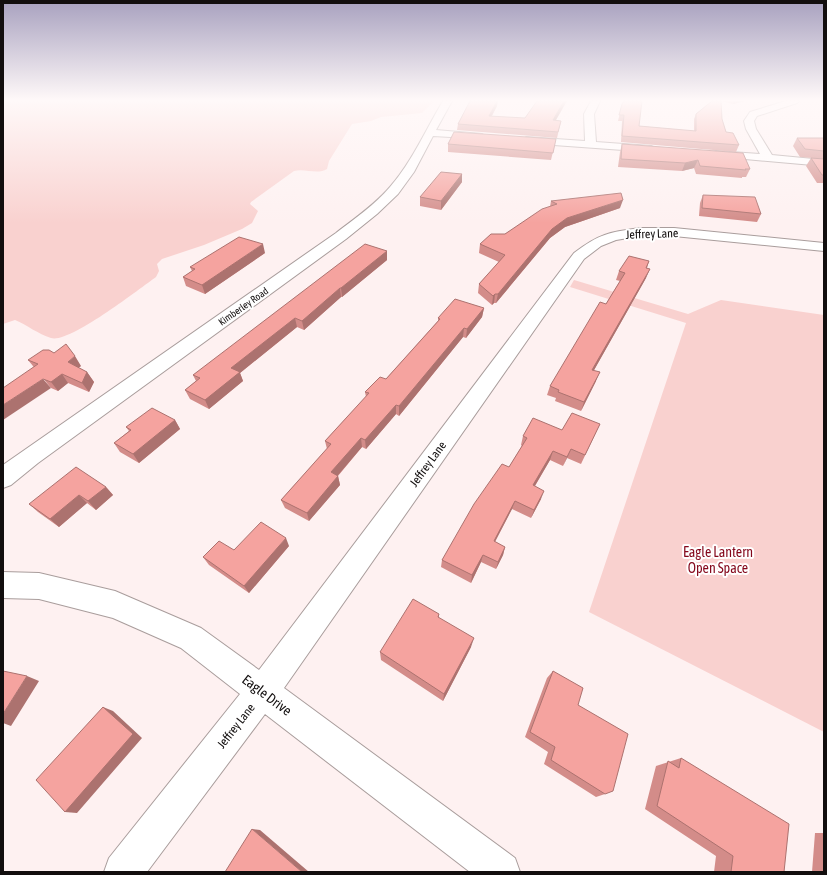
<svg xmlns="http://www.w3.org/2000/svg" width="827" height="875" viewBox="0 0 827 875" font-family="'Asap Condensed',sans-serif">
<rect width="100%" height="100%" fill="#fef1f1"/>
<!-- green -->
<path fill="#f9d1cf" d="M3,101H434L422,113L381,117L371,121L352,124L329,161L327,169C317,175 305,168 294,171L251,202L250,204L258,211L252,223L242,229L204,245L162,259L157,264L159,271L156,277C139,289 69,344 51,338C38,334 27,325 15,320L3,324Z
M574,280L688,314L721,300L824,315V732L589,612L686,323L570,287Z"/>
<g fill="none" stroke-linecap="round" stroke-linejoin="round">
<defs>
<path id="minor" d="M443,101H452L436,130L482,134L487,137L486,139L433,136L414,172L398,194L377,214L346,239L38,463L11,485L3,488V465L336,233C354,219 375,205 390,187C412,162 426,129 443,101Z
M591,101H600L594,114L596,142L651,146L657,149L655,151L651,152L526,143L521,140L526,137L585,141L584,114Z
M786,101H799L797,103L757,116L754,121L756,129L772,155L824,160V166L712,156L710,154L712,152L716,151L760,154L746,129L744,121L750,112Z
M640,228H674L824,243V251L674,236H640L616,240L601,246L584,259L284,688L515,858L520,872H470L265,714L147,872H104L109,858L240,694L181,648L113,618L39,599L3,598V572L39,573L115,591L201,628L259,670L574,253C599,234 609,232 640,228Z"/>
</defs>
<!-- minor casing -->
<use href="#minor" stroke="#a99d9c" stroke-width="2"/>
<!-- minor -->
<use href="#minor" fill="#fff" fill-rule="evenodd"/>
</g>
<!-- wall -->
<path fill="#d38c89" d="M712,101H745L733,104L721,101L722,119L726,132L739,145L736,152L621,142L622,121H618L622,104L639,126L694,131V119L696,114Z
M497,106L492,116L561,121L557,138L457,130L458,124Z
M797,138H824V159L800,157L793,146Z
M556,139L551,160L448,152V144Z
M622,144L750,169L746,177H742V178L696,174L694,168L682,171L618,167L620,152Z
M811,158L824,159V183H817L806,166Z
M462,174V182L441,210L420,206V197Z
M703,195L761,214L757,222L699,216L700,203Z
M551,201L620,208L565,227L550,238L496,303H494L492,305L478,293L479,284L499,262L479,253L480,244L505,234L550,207Z
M387,251V260L342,297H341L304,330L297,327L240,373L243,381L209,409L190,399L185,390L196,381L193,375Z
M265,253L205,294L186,286L183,277L192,271L190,267Z
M649,261L647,268L646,278L594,370L596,381L581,411L555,401L556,398L547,395L550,386L606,304L620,281L616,280L619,271Z
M484,308L482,317L466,338L463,337L399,416L396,414L366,449L362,447L338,476L340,485L309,521L285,508L281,500L327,449L325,441L366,397L365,392L386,379L438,321V318Z
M28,360L81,366L78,368L87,372L94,382L89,392L68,383L58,391L51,388Z
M175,420L180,429L139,463L120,452L114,443L129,431L126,427Z
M600,424L581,464L567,458L563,466L550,460L535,486L541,499L531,518L512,509L495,542L505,547L503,555L496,569L481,562L471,583L441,567L442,560L509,467L522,446L521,445L523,436Z
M106,487L113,495L96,510L87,503L59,527L38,512L29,504Z
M289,546L249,593L209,565L203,557L234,550Z
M439,614V618L471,647L443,701L381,660L380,652Z
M553,671L578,705L605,794L596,797L544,764L548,752L525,737L547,678Z
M681,758L784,872H714L716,856L645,809L656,766Z
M815,833H824V872H812Z"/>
<!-- shaded-wall -->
<path fill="#ac726f" d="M497,101H498L497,106L488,122L489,116Z
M564,101H567L552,127L553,120Z
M734,101H745L733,104Z
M698,160L694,168L682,171L685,163Z
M462,174V182L441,210V201Z
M623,200L620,208L565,227L550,238L496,303L498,294L552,229L567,218Z
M263,244L265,253L205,294L202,285Z
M387,251V260L342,297L341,288Z
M650,269L646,278L589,379L592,370Z
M340,288L341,297L304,330L302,321Z
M495,294L494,303L492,305L493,296Z
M484,308L482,317L466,338L467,329Z
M295,318L297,327L240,373L243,381L209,409L205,400L231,368Z
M464,328L463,337L399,416V406Z
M75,356L81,366L74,371L68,362Z
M87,372L94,382L89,392L82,383Z
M600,372L596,381L581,411L584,402Z
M62,374L68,383L58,391L51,382Z
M43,379L51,388L3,420V405Z
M396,405V414L366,449L365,440Z
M175,420L180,429L139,463L133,454Z
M361,438L362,447L333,481L331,472Z
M571,449L567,458L563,466L567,457Z
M553,451L550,460L530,494L533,485Z
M338,476L340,485L309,521L307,513Z
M106,487L113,495L96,510L88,501Z
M544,491L541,499L531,518L534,510Z
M79,495L87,503L59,527L50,519Z
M515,501L512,509L491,549L494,541Z
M286,538L289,546L249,593L244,586Z
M505,547L503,555L496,569L498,562Z
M483,555L481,562L471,583L472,575Z
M474,638L471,647L443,701L444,694Z
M27,676L39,681L11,726L3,723V714Z
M103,707L113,711L142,738L77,813L65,812Z
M252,829L260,830L309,872H302Z"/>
<!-- building -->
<path fill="#f5a39f" stroke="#ac726f" d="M470,101H497L489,116L525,118L537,101H564L553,120L561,121L558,132L458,124Z
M624,101H642L639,126L696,131V114L712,101H721L722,119L726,132L733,133L739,145L622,136L624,115H619L622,104Z
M454,132L556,139L553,153L448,144Z
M797,138H824V151L805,149Z
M622,144L743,153L750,169H745L746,170L700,166L698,160L685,163L621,159Z
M811,158L824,159V175H822Z
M441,172L462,174L441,201L420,197Z
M621,193L623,200L567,218L552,229L498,294H495L493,296L479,284L505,255L480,244L491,234H505L542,209L557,204L551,201Z
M703,195L755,197L761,214L702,208Z
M239,237L263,244L202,285L183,277L195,269L190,267Z
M365,244L387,251L341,288H340L302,321L295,318L231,368L240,372L205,400L185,390L200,378L193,375Z
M629,256L649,261L646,268L650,269L592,370L600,372L584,402L558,392L559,390L550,386L600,302L606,304L625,273L619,271Z
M455,299L484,308L467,329L464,328L399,406L396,405L365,440L361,438L331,472L338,476L307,513L281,500L331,444L325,441L369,393L365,392L380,377L386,379L440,319L438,318Z
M66,344L75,356L68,362L87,372L82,383L62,374L51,382L43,379L3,405V388L38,364L28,360L43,350H49L54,353Z
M152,408L175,420L133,454L114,443L131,430L126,427Z
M572,413L600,424L585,455L571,449L567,457L553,451L533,485L544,491L534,510L515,501L494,541L505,547L498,562L483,555L472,575L442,560L474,504L502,464L509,467L527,438L523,436L533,418L562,430Z
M76,467L106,487L88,501L79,495L50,519L29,504Z
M261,522L286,538L244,586L203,557L219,541L234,550Z
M413,599L439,614L438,617L474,638L444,694L380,652Z
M3,671L27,676L3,714Z
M553,671L583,688L578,705L628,734L613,791L605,794L551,760L555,747L530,732Z
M103,707L133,734L65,812L36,780Z
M681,758L789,824L784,872H731L733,856L657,806L668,761L679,768Z
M252,829L302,872H225Z"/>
<!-- sky -->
<linearGradient id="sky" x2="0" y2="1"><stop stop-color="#a8a1bf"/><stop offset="0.45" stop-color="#fff9f9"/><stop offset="1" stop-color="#fff9f9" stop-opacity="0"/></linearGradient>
<rect width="827" height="223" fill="url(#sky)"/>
<g text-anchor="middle" stroke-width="4" stroke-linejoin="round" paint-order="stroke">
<!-- far-street labels -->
<g font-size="10" fill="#120e0e" stroke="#fff">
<text transform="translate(243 306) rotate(-35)" y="4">Kimberley Road</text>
</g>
<!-- street labels -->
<g font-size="12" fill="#120e0e" stroke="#fff">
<text transform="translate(652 234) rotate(-2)" y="4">Jeffrey Lane</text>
<text transform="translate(428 464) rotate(-54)" y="4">Jeffrey Lane</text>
<text transform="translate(236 726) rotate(-52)" y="4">Jeffrey Lane</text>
</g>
<!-- near-park labels -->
<g font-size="14" fill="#84071b" stroke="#fff">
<text x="718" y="557">Eagle Lantern<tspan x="718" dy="16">Open Space</tspan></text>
</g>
<!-- near-street labels -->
<g font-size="14" fill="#120e0e" stroke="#fff">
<text transform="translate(267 695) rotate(37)" y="5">Eagle Drive</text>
</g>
</g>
<!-- border -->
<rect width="827" height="875" fill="none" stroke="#120e0e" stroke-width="8"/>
</svg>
